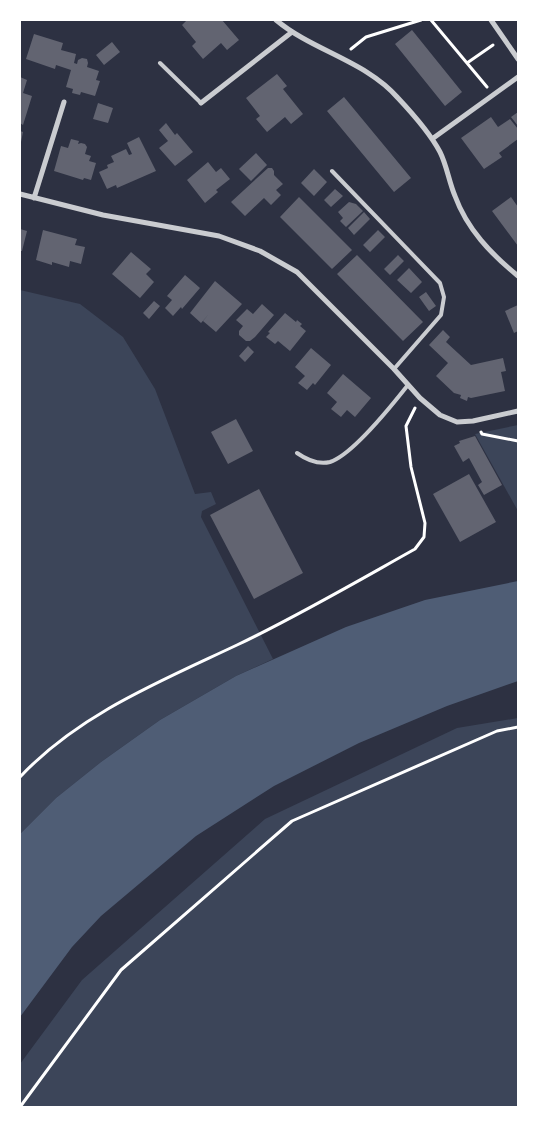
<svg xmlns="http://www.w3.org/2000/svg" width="538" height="1127" viewBox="0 0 538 1127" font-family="'Titillium Web',sans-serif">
<rect width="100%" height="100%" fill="#2d3142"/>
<!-- green -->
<path fill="#3c4559" d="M20,290L80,304L123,337L155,389L195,494L211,492L216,504L202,511L201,517L273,659L236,676L160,720L101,762L56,798L20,834Z
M518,425V511L475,434Z
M518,718V1107H20V1064L82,980L265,819L457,728Z"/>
<!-- water -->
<path fill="#4f5d75" d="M518,581V681L447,706L359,743L274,786L196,836L101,916L72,947L20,1017V834L56,798L101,762L160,720L236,676L346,627L425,600Z"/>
<!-- building -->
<path fill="#626471" d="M187,20H222L239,40L227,50L221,43L203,59L192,46L196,42L182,25Z
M412,30L462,92L445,106L395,44Z
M34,34L63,43L61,50L76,54L74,63L77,64L78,60L82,58L87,59L88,63L87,67L99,71L96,80L100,81L95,96L81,92L80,95L72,93L73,89L66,87L71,70L56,65L55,69L26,59Z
M112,42L120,52L104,65L96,55Z
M277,74L287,86L283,89L303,114L291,124L285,117L267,132L256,119L260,116L246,98Z
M20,77L27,80L23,93L32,96L23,125L20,123Z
M344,97L411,178L394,192L327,111Z
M98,103L113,108L108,123L93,119Z
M518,112V126L511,117Z
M491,117L498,127L510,119L518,129V139L499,153L502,157L484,169L461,138Z
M166,123L175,135L177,133L193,152L175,166L159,148L168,141L159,130Z
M20,131L23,132L20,147Z
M139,137L156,171L117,188L116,185L107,189L99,172L108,168L107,165L114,162L111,156L126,149L129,155L132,154L127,143Z
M71,139L79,141L78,144L81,143L85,144L87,147L85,154L91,156L89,161L96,163L91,180L84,178L83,180L54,171L61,146L68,148Z
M256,153L267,165L251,181L239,169Z
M208,162L216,172L221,168L230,179L216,190L218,192L205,203L187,180Z
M268,168H272L274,171V175L283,184L276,190L281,195L271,205L264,198L245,216L231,202Z
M314,169L327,182L314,196L301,183Z
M335,189L343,196L331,207L324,200Z
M299,197L352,250L332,269L280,217Z
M511,197L518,207V246L492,211Z
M349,202L356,204L363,211L346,227L340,221L343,218L338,212Z
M364,212L370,219L354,235L348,228Z
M20,229L27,231L22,251H20Z
M43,230L77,239L75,245L85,247L81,264L70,261L69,267L52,262V265L36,260Z
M378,230L385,237L370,252L363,245Z
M131,252L151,269L146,274L154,282L140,298L112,274Z
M357,255L423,322L403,341L337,274Z
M398,255L404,261L390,275L384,269Z
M409,268L422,282L411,293L397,280Z
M185,275L200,288L182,309L181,307L173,316L165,308L172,300L167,296Z
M215,281L242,304L216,332L203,321L209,314L201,323L190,313Z
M426,292L436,306L429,311L419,297Z
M154,301L160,306L149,319L143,313Z
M262,304L274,315L255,337L250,341H246L239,335V331L243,326L236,320L247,309L253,314Z
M518,305V331L514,333L505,311Z
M285,313L296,322L297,320L302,324L300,326L306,331L290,351L278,341L275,344L266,337L270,333L268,332Z
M443,330L450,337L446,342L471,365L503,358L506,371L501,372L505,391L471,398L468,397L467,401L460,398L461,395L454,393L436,376L448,363L429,345Z
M248,346L254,352L245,362L239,356Z
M311,348L331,365L315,385L313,383L307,390L298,383L305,376L295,367Z
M343,374L371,398L355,417L347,410L341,417L331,409L337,402L327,393Z
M236,419L253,451L228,464L211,432Z
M475,436L502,485L484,495L478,485L482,482L469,458L463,462L454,446L460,443L459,441Z
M469,474L496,522L460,542L433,494Z
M259,489L303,573L254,599L210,515Z"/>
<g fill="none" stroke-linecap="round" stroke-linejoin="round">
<!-- path -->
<path stroke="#fff" stroke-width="3" d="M431,20L487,87
M351,49L366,37L421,20
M467,63L493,45
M481,432L482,434L518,441
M20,777C79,714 161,681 237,645C298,616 356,582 415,549L424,537L425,523L411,467L406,426L415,408
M20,1107L121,970L292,821L497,731L518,727"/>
<!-- service -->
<path stroke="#caccd0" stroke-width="4" d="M160,63L201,103
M332,171L440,283L444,297L441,315L394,369
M297,453C307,460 318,465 330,462C353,455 393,404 408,385"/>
<!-- minor -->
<path stroke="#caccd0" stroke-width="5" d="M276,20C313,51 366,61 398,98C413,114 430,133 440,152C447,166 449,182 455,196C467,229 491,254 518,276
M491,20L518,59
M201,103L292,32
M432,139L518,77
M20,194L103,215L219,236L260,251L297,272L394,369L420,398L440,415L457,422L473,421L518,411
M34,198L64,102"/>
</g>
<!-- border -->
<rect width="538" height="1127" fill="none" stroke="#ffffff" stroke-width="42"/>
</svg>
